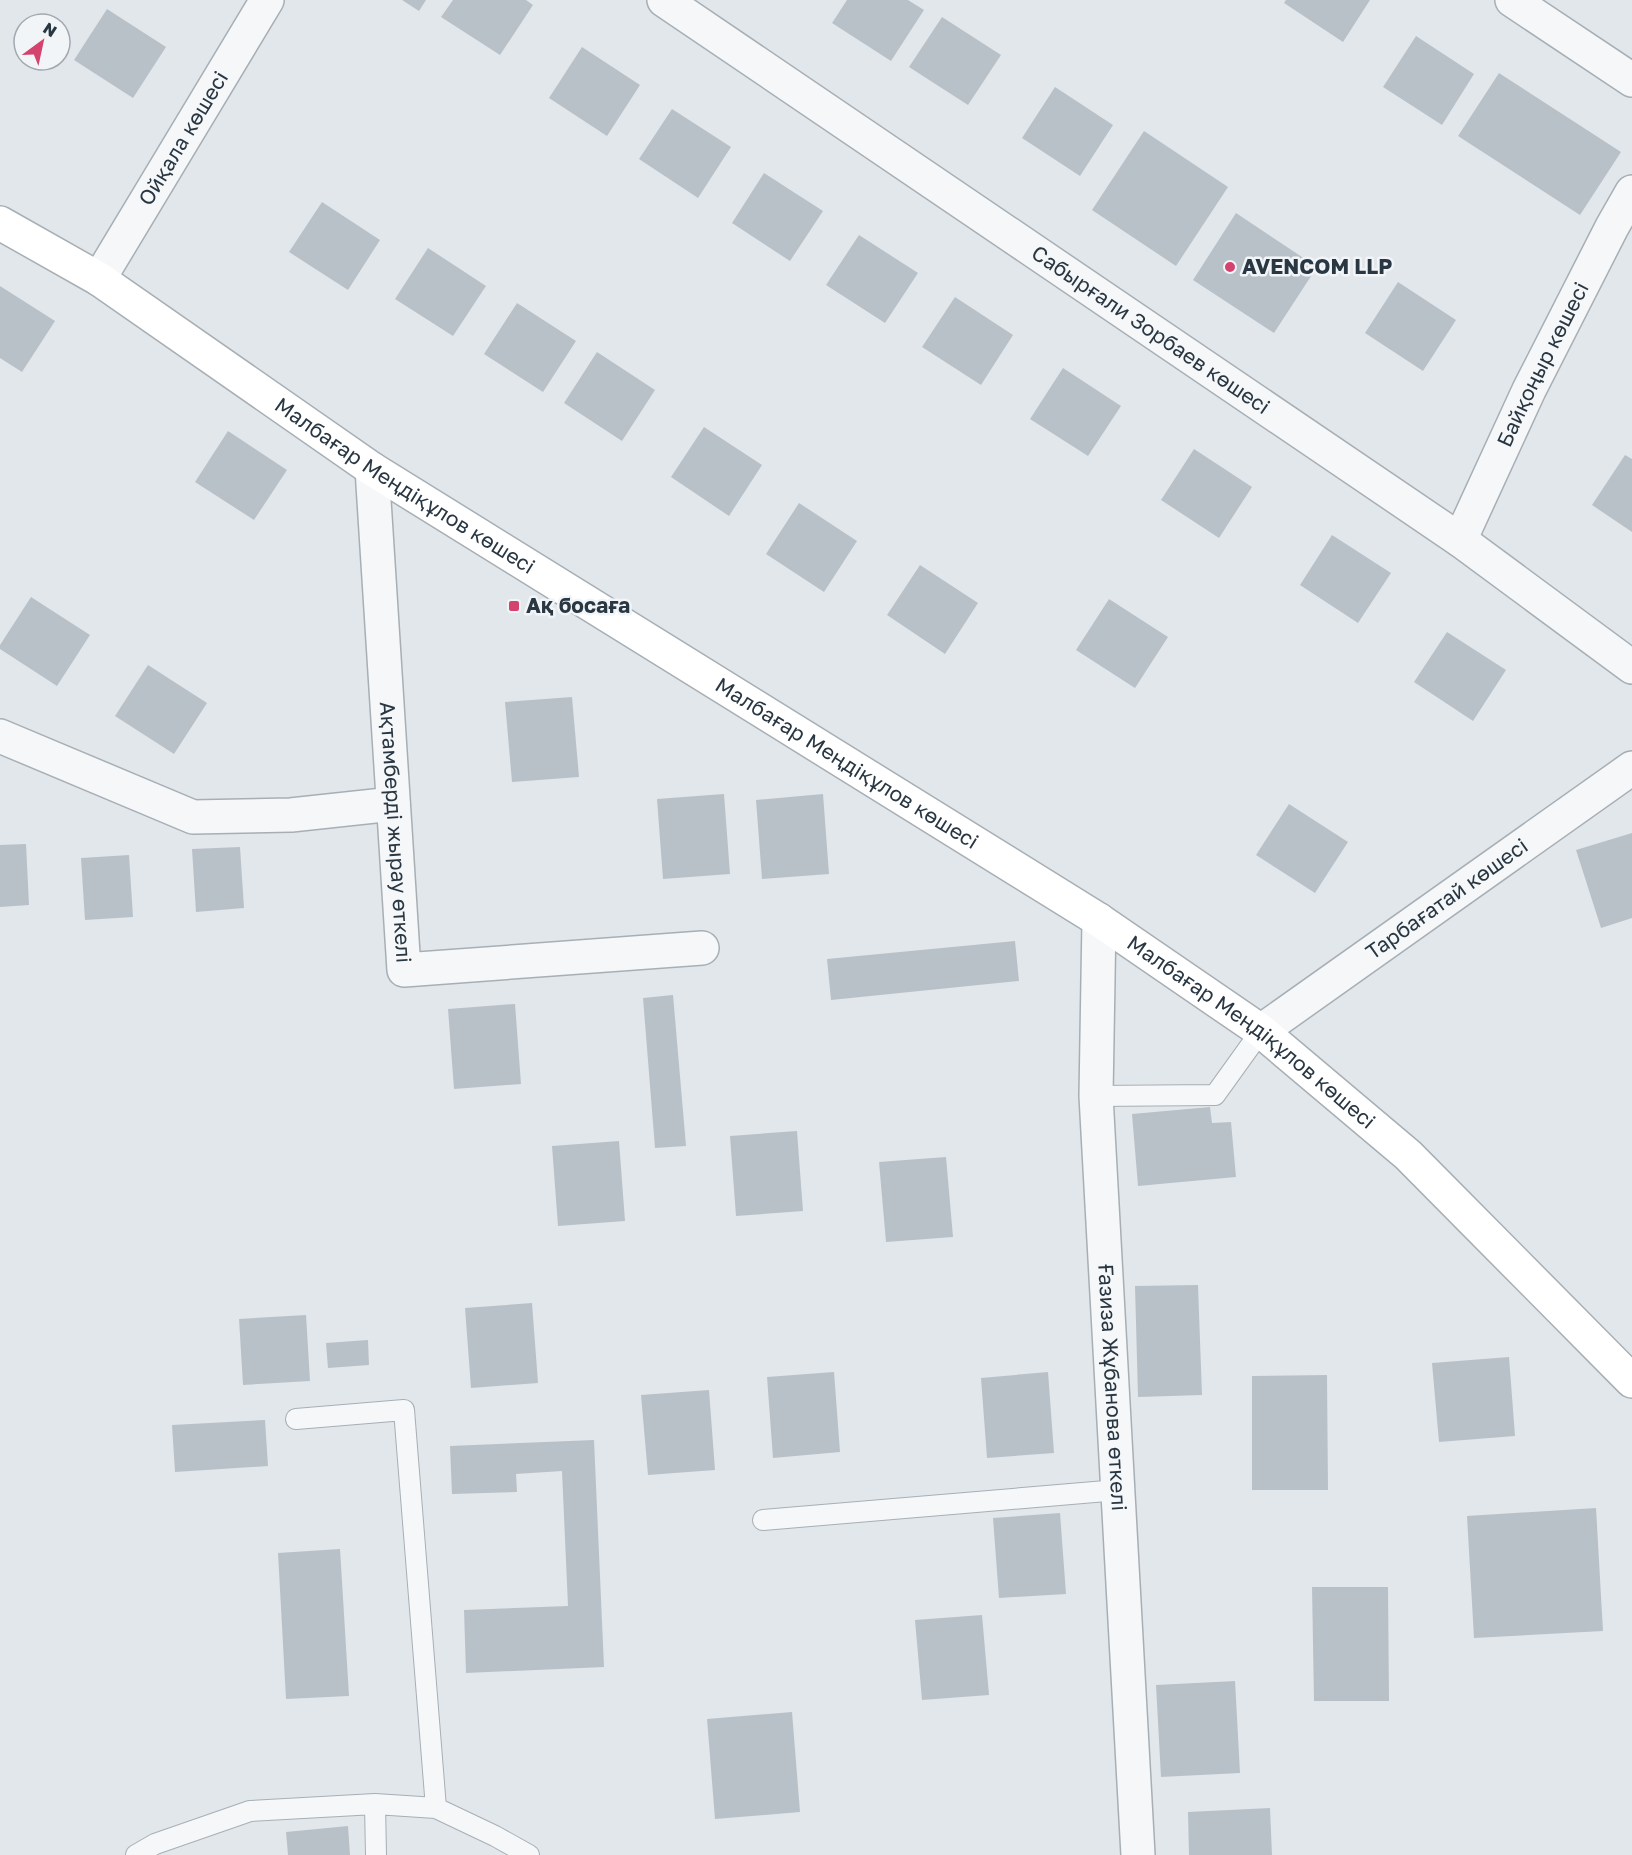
<svg xmlns="http://www.w3.org/2000/svg" width="1632" height="1855" viewBox="0 0 1632 1855" font-family="'Golos Text',sans-serif">
<rect width="100%" height="100%" fill="#e2e7eb"/>
<!-- building -->
<path fill="#b9c1c8" d="M402,0H426L419,11Z
M453,0H526L533,5L500,55L441,17Z
M847,0H908L924,10L891,61L832,23Z
M1286,0H1370L1343,42L1284,3Z
M107,9L166,47L133,98L74,60Z
M942,17L1001,55L968,105L909,67Z
M1416,36L1474,74L1442,125L1383,87Z
M582,47L640,85L607,136L549,98Z
M1499,73L1621,152L1580,215L1458,136Z
M1055,87L1113,125L1080,176L1022,138Z
M672,109L731,147L698,198L639,159Z
M1144,131L1228,187L1176,266L1092,210Z
M764,173L823,211L790,261L732,223Z
M322,202L380,240L348,290L289,252Z
M1236,213L1317,267L1274,333L1193,280Z
M859,235L918,273L885,323L826,285Z
M428,248L486,286L453,336L395,299Z
M1398,282L1456,320L1423,371L1365,333Z
M0,286L55,321L22,372L0,358Z
M955,297L1013,335L981,385L922,347Z
M517,303L576,341L543,392L484,354Z
M597,352L655,390L622,441L564,403Z
M1063,368L1121,406L1088,456L1030,419Z
M704,427L762,465L729,516L671,477Z
M228,431L287,470L254,520L195,482Z
M1194,449L1252,487L1219,538L1161,500Z
M1625,455L1632,459V532L1592,505Z
M799,503L857,541L824,592L766,554Z
M1332,535L1391,573L1358,623L1300,585Z
M920,565L978,603L945,654L887,615Z
M31,597L90,635L57,686L0,649V645Z
M1109,599L1168,637L1135,688L1076,650Z
M1447,632L1506,670L1473,721L1414,682Z
M148,665L207,703L174,754L115,716Z
M572,697L579,777L512,782L505,702Z
M724,794L730,874L663,879L657,799Z
M823,794L829,874L762,879L756,800Z
M1289,804L1348,842L1315,893L1256,855Z
M1632,833V918L1601,928L1576,850Z
M26,844L29,905L0,907V845Z
M240,847L244,908L196,912L192,849Z
M129,855L133,917L85,920L81,858Z
M1015,941L1019,981L831,1000L827,959Z
M673,995L686,1146L655,1148L643,998Z
M515,1004L521,1084L454,1089L448,1009Z
M1210,1107L1212,1123L1231,1122L1236,1177L1138,1186L1132,1114Z
M797,1131L803,1211L736,1216L730,1136Z
M619,1141L625,1221L558,1226L552,1146Z
M946,1157L953,1237L886,1242L879,1162Z
M1198,1285L1202,1395L1138,1397L1135,1286Z
M532,1303L538,1383L471,1388L465,1308Z
M306,1315L310,1381L243,1385L239,1319Z
M368,1340L369,1365L328,1368L326,1343Z
M1509,1357L1515,1436L1439,1442L1432,1363Z
M834,1372L840,1452L773,1458L767,1377Z
M1048,1372L1054,1453L987,1458L981,1378Z
M1327,1375L1328,1490H1252V1376Z
M709,1390L715,1470L648,1475L641,1395Z
M265,1420L268,1466L175,1472L172,1425Z
M594,1440L604,1667L466,1673L464,1610L568,1606L562,1471L516,1474L517,1492L452,1494L450,1446Z
M1596,1508L1603,1631L1474,1638L1467,1516Z
M1060,1513L1066,1594L999,1598L993,1518Z
M340,1549L349,1696L286,1699L278,1553Z
M1312,1587H1388L1389,1701H1314Z
M982,1615L989,1695L922,1700L915,1620Z
M1235,1681L1240,1773L1161,1777L1156,1685Z
M792,1712L800,1812L715,1819L707,1719Z
M1270,1808L1272,1855H1189L1188,1812Z
M348,1826L350,1855H288L286,1832Z"/>
<g fill="none" stroke-linecap="round" stroke-linejoin="round">
<defs>
<path id="service" d="M1096,1096L1215,1095L1261,1031
M296,1419L404,1410L436,1808
M763,1520L1118,1490
M375,1804L436,1808L495,1836L529,1855
M136,1855L155,1844L250,1811L375,1804L376,1855"/>
<g id="minor">
<path id="s1" d="M664,0L1460,540L1632,667"/>
<path d="M1512,0L1632,80"/>
<path id="s2" d="M99,279L267,0"/>
<path id="s3" d="M372,469L404,970L702,948"/>
<path id="s4" d="M1460,540L1529,390L1612,227L1632,192"/>
<path d="M0,736L193,817L291,815L393,804"/>
<path id="s5" d="M1099,920L1096,1096L1138,1855"/>
<path id="s6" d="M1261,1031L1632,768"/>
</g>
<g id="secondary">
<path id="s7" d="M0,223L99,279L372,469L1099,920L1261,1031L1408,1155L1632,1381"/>
</g>
</defs>
<!-- service casing -->
<use href="#service" stroke="#a7afb5" stroke-width="22"/>
<!-- minor casing -->
<use href="#minor" stroke="#a7afb5" stroke-width="36"/>
<!-- secondary casing -->
<use href="#secondary" stroke="#a7afb5" stroke-width="36"/>
<!-- service -->
<use href="#service" stroke="#f5f7f9" stroke-width="20"/>
<!-- minor -->
<use href="#minor" stroke="#f5f7f9" stroke-width="33"/>
<!-- secondary -->
<use href="#secondary" stroke="#fff" stroke-width="33"/>
</g>
<!-- markers -->
<g fill="#d3436e" stroke="#f2f5f8" stroke-width="2">
<circle cx="1230" cy="267" r="6"/>
<rect x="508" y="600" width="12" height="12" rx="3"/>
</g>
<g text-anchor="middle" stroke-width="5" stroke-linejoin="round" paint-order="stroke">
<!-- street labels -->
<g font-size="21" fill="#293743" stroke="#f2f5f8">
<text dy="7" stroke="none"><textPath href="#s2" startOffset="164">Ойқала көшесі</textPath></text>
<text dy="7" stroke="none"><textPath href="#s1" startOffset="588">Сабырғали Зорбаев көшесі</textPath></text>
<text dy="7" stroke="none"><textPath href="#s4" startOffset="194">Байқоңыр көшесi</textPath></text>
<text dy="7" stroke="none"><textPath href="#s7" startOffset="483">Малбағар Меңдіқұлов көшесі</textPath></text>
<text dy="7" stroke="none"><textPath href="#s7" startOffset="1005">Малбағар Меңдіқұлов көшесі</textPath></text>
<text dy="7" stroke="none"><textPath href="#s3" startOffset="364">Ақтамберді жырау өткелі</textPath></text>
<text dy="7" stroke="none"><textPath href="#s6" startOffset="228">Тарбағатай көшесi</textPath></text>
<text dy="7" stroke="none"><textPath href="#s7" startOffset="1491">Малбағар Меңдіқұлов көшесі</textPath></text>
<text dy="7" stroke="none"><textPath href="#s5" startOffset="468">Ғазиза Жұбанова өткелі</textPath></text>
</g>
<!-- poi labels -->
<g font-size="21" font-weight="bold" fill="#293743" stroke="#f2f5f8" text-anchor="start">
<text x="1242" y="274">AVENCOM LLP</text>
<text x="526" y="613">Ақ босаға</text>
</g>
</g>
<!-- north arrow -->
<g transform="translate(42 42) rotate(33)"><circle r="28" fill="#f2f5f8" stroke="#a2a9b0" stroke-width="1.5"/>
<path d="M0-4.5L10 22L0 15L-10 22Z" fill="#d3436e"/>
<text y="-9" font-size="16" font-weight="bold" text-anchor="middle" fill="#293743">N</text>
</g>
</svg>
